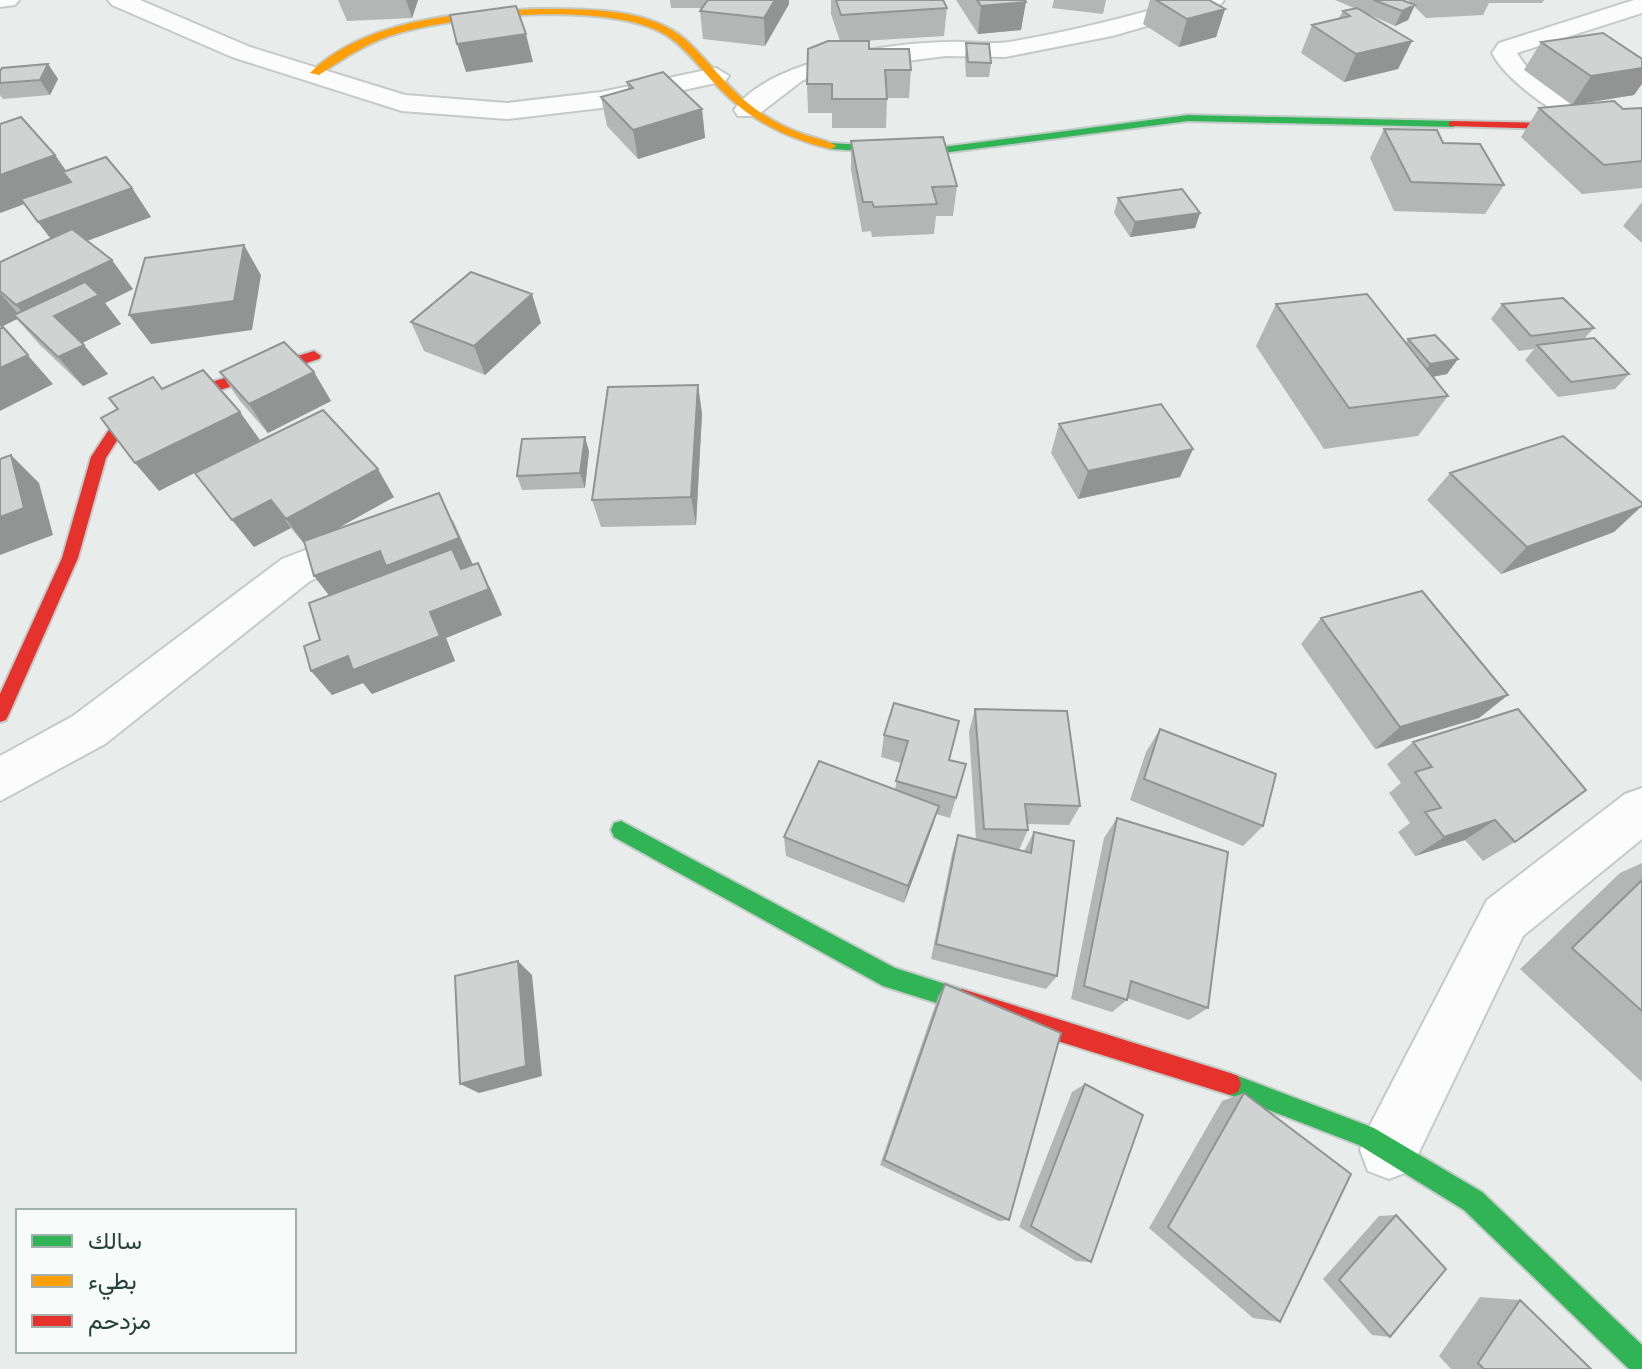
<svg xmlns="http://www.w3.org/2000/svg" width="1642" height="1369" viewBox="0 0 1642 1369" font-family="'Alegreya Sans',Vazirmatn,sans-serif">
<rect width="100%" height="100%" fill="#e8edeb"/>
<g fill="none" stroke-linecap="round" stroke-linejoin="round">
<defs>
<path id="street" d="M0,0H19L15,5L0,7Z
M108,0H140L250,47L405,95L507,103L601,92L716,68L729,76L725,81L601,108L507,119L402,111L232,57L112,5Z
M1187,0H1224L1220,5L1112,36L1005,57L945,56L846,69L803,80L756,116H738L734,110C769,59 890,43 948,42C968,41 989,45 1009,42C1069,32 1128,17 1187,0Z
M1634,0H1642V13L1517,53C1540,94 1602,113 1642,133V152C1598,141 1513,93 1492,53L1499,43Z
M368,526L382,530L388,541L382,552L310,581L105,744L0,801V756L73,716L282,559Z
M1642,788V839L1523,936L1410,1171L1389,1179L1368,1171L1360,1150L1368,1129L1487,900L1625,794Z"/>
<path id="fast" d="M1188,115L1453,121L1459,124L1453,127L1188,121L927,155L831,149L825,146L831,143L927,149Z
M621,821L895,968L970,992L973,1000L970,1008L962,1011L883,986L614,837L611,830L614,823Z
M1230,1073L1374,1128L1482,1192L1642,1345V1369H1629L1464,1210L1359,1145L1222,1092L1219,1084L1222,1076Z"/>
<path id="slow" d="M532,9C580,9 646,6 685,39C709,61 727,88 754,108C769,119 785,128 803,134C814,138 827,140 837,146L831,149C788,139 751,121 720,89C703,72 689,51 669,37C615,0 461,15 399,33C370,41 344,58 319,75L310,73C366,19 458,13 532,9Z"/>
<path id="jam" d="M1453,121L1588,124L1594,127L1588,130L1449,126V122Z
M314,351L321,356L319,359L159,409L118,439L106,458L78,558L9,714L6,720L0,722V694L62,558L91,457L108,431L149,401Z
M962,989L1230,1073L1238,1076L1241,1084L1238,1092L1230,1095L962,1011L954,1008L951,1000L954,992Z"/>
</defs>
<!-- street casing -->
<use href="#street" stroke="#c5cac8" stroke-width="4"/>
<!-- fast casing -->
<use href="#fast" stroke="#c3cbc8" stroke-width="4"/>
<!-- slow casing -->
<use href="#slow" stroke="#c3cbc8" stroke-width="4"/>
<!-- jam casing -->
<use href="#jam" stroke="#c3cbc8" stroke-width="4"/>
<!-- street -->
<use href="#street" fill="#fcfcfc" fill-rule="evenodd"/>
<!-- fast -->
<use href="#fast" fill="#30b455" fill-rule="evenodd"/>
<!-- slow -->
<use href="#slow" fill="#ff9f0a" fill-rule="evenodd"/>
<!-- jam -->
<use href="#jam" fill="#e5322d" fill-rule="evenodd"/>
</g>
<!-- wall -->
<path fill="#b2b6b5" d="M338,0H418L412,18L347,21Z
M670,0H789V4L765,46L703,39L700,11L703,8H671Z
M831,0H943L947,8L944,36L862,41L869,49L911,70L909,98H887L886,128H832V113H808L807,84L840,41L831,14Z
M956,0H1025L1021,30L978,34Z
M1054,0H1106L1103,14L1052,8Z
M1150,0H1209L1225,9L1216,37L1179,47L1143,24Z
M1335,0H1402L1413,5L1408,0H1544L1542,3H1489L1483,15L1426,18L1414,6L1408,20L1395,26L1368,14L1412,41L1398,69L1344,82L1301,53L1312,25L1339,18L1343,11L1354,8Z
M1541,42L1634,95L1572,105L1524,70Z
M966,43L991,63L989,77H966L965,58Z
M48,64L58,79L50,95L3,99L0,95V71Z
M627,82L702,109L705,138L638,159L607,126L601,97L628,89Z
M1539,108L1623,109L1642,108V188L1582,194L1521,137Z
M0,124L55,155L66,171L132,188L151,217L87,241L133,289L105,303L121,324L82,343L108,374L83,386L39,344L17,319L1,327L0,326V262L51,239L24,204L0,213Z
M1384,129L1443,143L1504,185L1485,214L1394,211L1370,158Z
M851,141L957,186L953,216H936L934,234L872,237L871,231L862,232L851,170Z
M1118,198L1200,213L1195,228L1130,237L1114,213Z
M1642,202V243L1623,226Z
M1276,304L1406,343L1408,339L1458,359L1447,374L1433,377L1448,396L1418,436L1324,449L1256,346Z
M1502,304L1594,328L1584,339L1629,374L1615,389L1558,397L1525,360L1534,349L1519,351L1491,319Z
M411,322L541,323L485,375L424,351Z
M220,372H314L331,401L268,433L240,401Z
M698,385L702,414L696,525L601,527L592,500Z
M1059,424L1193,449L1180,477L1078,499L1051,453Z
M589,451L585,488L522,490L517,476Z
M195,473L394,497L332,531L453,520L473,565L491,589L502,615L446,638L455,661L372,694L363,683L332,695L320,640L329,595L305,545L291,528L254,547Z
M1450,473L1614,532L1501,574L1427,500Z
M1321,618L1508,695L1479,718L1375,749L1301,644Z
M975,709L1080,806L1069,825L1027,824L1028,830L1019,850L1024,851L1034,832L1057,976L1046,989L931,959L952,854L958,835L976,840L969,732Z
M1518,709L1515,842L1483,861L1465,840L1415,856L1398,832L1410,823L1389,793L1401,783L1387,764L1413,742Z
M959,721L949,760L966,764L950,818L936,814L933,825L904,903L786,856L784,837L895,789L901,763L881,757L884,735Z
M1160,729L1263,826L1243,846L1130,800L1146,752Z
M1117,818L1208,1008L1189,1020L1127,998V1000L1112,1012L1071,999L1104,838Z
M1642,863V1082L1520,969L1620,873Z
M945,984L1009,1220L999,1221L880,1165L938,997Z
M1085,1084L1091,1262L1076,1261L1019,1227L1072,1092Z
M1244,1093L1280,1322L1253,1318L1149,1228L1222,1101Z
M1396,1215L1390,1337L1372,1335L1323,1279L1379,1216Z
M1480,1297L1520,1300L1591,1369H1451L1439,1356Z"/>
<!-- shaded-wall -->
<path fill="#919493" d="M406,0H418L412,18Z
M775,0H789V4L765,46L764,18Z
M1026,2L1021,30L978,34L981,6Z
M1415,5L1408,20L1395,26L1402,11Z
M1225,9L1216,37L1179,47L1187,19Z
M526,34L533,62L466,72L457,44Z
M1412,41L1398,69L1344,82L1356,54Z
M48,64L58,79L50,95L40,80Z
M1642,68V84L1634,95L1572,105L1591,76Z
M702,109L705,138L638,159L633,130Z
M55,155L76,185L63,172L73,186L0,213V175Z
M132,188L151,217L60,251L38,222Z
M1200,213L1195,228L1130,237L1135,222Z
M244,245L261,275L252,330L151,344L129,315Z
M112,260L133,289L105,303L121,324L78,345L41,335L16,305Z
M0,293L21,317L1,327L0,326Z
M532,294L541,323L485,375L474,346Z
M3,327L53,384L0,411V368Z
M84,345L108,374L83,386L58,357Z
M1458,359L1447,374L1420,379L1430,364Z
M314,372L331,401L268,433L249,404Z
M698,385L702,414L696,525L691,497Z
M240,412L260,440L159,491L135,463Z
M585,437L589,451L585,488L580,473Z
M1193,449L1180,477L1078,499L1088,471Z
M11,455L39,483L53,535L0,555V517Z
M378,469L394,497L306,546L286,519Z
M439,493L473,565L463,569L334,602L314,576Z
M271,500L291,528L254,547L232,520Z
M1642,506L1614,532L1501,574L1527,547Z
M478,563L502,615L446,638L455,661L372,694L363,683L332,695L311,671L348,656L430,612Z
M1508,695L1479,718L1375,749L1400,727Z
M939,806L933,825L904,903L908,886Z
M1495,820L1465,840L1415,856L1444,837Z
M518,961L532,975L542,1076L479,1093L460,1084Z"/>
<!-- building -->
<path fill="#cfd4d2" stroke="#919493" stroke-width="2" d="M708,0H775L764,18L700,11Z
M836,0H943L947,8L841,15Z
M977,0H1025L1026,2L981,6Z
M1156,0H1209L1225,9L1187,19Z
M1374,0H1402L1415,5L1402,11Z
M516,6L526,34L457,44L450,15Z
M1357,8L1412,41L1356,54L1312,25L1350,16L1343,11Z
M1603,33L1642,59V68L1591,76L1541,42Z
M828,41H869V49H909L911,70H885L887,99H832V84H807L808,49Z
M966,43L989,44L991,63L968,62Z
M48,64L40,80L0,83V71L2,68Z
M663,72L702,109L633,130L601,97L633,88L627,82Z
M1614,101L1623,109L1642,108V161L1604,165L1539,108Z
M21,117L55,155L0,175V124Z
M1384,129L1437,130L1443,143L1480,144L1504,185L1411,182Z
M943,137L957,186L932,187L937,204L874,207L872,202H863L851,141Z
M106,157L132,188L38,222L21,199L71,182L63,172Z
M1182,189L1200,213L1135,222L1118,198Z
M72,229L112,260L16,305L0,291V262Z
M244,245L234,301L129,315L145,258Z
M471,272L532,294L474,346L411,322Z
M85,282L99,295L54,316L84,345L58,357L14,315Z
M1367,294L1448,396L1349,408L1276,304Z
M1563,298L1594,328L1531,336L1502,304Z
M3,327L28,355L0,368V329Z
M1435,335L1458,359L1430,364L1408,339Z
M1594,338L1629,374L1571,382L1537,345Z
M284,342L314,372L249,404L220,372Z
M203,370L240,412L135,463L101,418L118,409L109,398L153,377L162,389Z
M698,385L691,497L592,500L608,387Z
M1161,404L1193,449L1088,471L1059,424Z
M323,410L378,469L286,519L271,500L232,520L195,473Z
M1563,436L1642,503V506L1527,547L1450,473Z
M585,437L580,473L517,476L522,439Z
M11,455L24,508L0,517V459Z
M439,493L459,538L386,566L380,551L314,576L304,541Z
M452,549L461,569L478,563L489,589L430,612L440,636L353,670L348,656L311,671L304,646L320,640L309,603Z
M1422,591L1508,695L1400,727L1321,618Z
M894,703L959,721L949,760L966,764L956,798L896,781L908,741L884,735Z
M975,709L1067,711L1080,806L1025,804L1028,830L984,829Z
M1518,709L1586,790L1515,842L1495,820L1444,837L1425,812L1441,808L1415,772L1432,767L1413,742Z
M1160,729L1276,774L1263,826L1144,779Z
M819,761L939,806L908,886L784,837Z
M1117,818L1228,852L1208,1008L1131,981L1127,1000L1084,986Z
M1034,832L1074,841L1057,976L936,944L958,835L1031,853Z
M1642,880V1011L1572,948Z
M518,961L526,1066L460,1084L455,976Z
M945,984L1061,1033L1009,1220L884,1160Z
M1085,1084L1143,1115L1091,1262L1031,1226Z
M1244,1093L1351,1174L1280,1322L1168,1227Z
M1396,1215L1446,1269L1390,1337L1339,1280Z
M1520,1300L1591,1369H1484L1478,1363Z"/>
<!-- legend -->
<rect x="16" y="1209" width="280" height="144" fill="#f7fbf9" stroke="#a3b1ad" stroke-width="2"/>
<rect x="32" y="1235" width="40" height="12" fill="#30b455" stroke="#a3b1ad" stroke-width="2"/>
<text x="88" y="1249" font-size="24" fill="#24423a">سالك</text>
<rect x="32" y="1275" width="40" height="12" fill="#ff9f0a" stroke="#a3b1ad" stroke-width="2"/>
<text x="88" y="1289" font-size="24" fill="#24423a">بطيء</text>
<rect x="32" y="1315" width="40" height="12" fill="#e5322d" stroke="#a3b1ad" stroke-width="2"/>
<text x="88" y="1329" font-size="24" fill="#24423a">مزدحم</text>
</svg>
